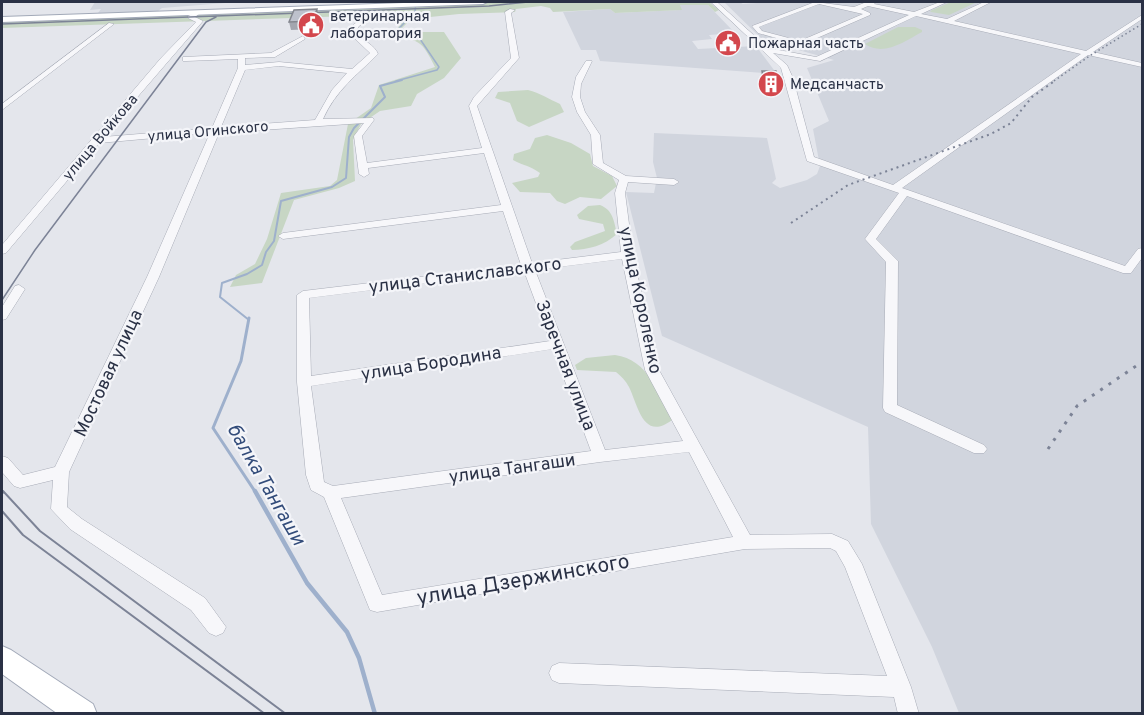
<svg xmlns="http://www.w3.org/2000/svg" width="1144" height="715" viewBox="0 0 1144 715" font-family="Overpass,sans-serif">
<rect width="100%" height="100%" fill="#e4e6ec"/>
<!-- built -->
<path fill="#d1d5de" d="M95,2H238L162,8L158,11L98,13L101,9L90,10Z
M724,2H739L743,4L773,2H1142V713H959L932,647L871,524L868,427L662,336L626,192L654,193L657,178L653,162L654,133L767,138L776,179L772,183L780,188L807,180L817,174L820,166L813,129L829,121L807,68L834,60L763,40Z
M680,5H708L735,33L709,35L712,39L692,41L698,49L756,46L777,74L600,61L596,50H581L563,12L610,9L615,13L681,10Z"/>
<!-- green -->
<path fill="#c7d6c4" d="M495,2H709L719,10L715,12L708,5H680L682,10L615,13L610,9L553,12L550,8L541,6L516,9L515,12L459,14L411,19L398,32H444L461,58L444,78L417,94L411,106L380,111L361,124L353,140L355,181L339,188L294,200L262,283L230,287L236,275L255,264L267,239L281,193L330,186L337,180L348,124L371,108L379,85L435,67C421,39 420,42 392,34L410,14L2,28V21Z
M951,2H977L949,15L931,12L930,11Z
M898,27H915L922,30V32C905,41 884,57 865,44Z
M528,90C540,93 549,99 560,104L564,112L529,127L517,121L510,103L495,98L498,92Z
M547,135L571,143L590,154L593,166L612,176L617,186L601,199L580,197L565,204L557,201L550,193L520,192L512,183L538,177L540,173C529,165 524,166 513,160L514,154L530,149L535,138Z
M600,205C613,210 614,221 617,234C605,245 588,250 572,250L570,247L575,242L605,231L603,224L579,219L577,215L588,206Z
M615,355C649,360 658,393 672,420C643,442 638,405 629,387C626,381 621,376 616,372L577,370L575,365L586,358Z"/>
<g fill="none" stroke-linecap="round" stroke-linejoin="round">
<!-- stream-far3 -->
<path stroke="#9eb0cc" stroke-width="1.5" d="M396,81L437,70L439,67L420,39L394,34L415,11L416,2"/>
<!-- stream-far2 -->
<path stroke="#9eb0cc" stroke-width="2" d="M249,320L220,297L222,283L247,274L262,265L266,252L274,241L281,201L332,187L346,178L349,137L354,128L385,97L380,86L402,80"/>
<!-- stream-far1 -->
<path stroke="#9eb0cc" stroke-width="3" d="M249,318L241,361L213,428L256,493"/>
<!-- stream -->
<path stroke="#9eb0cc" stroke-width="4.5" d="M255,491L307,583L347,632L359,658L375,714"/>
<defs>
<path id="minor" d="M711,2H717L768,48L816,57L909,15L868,6L861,9L870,13V15L801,45L758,33L752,26L815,2L854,7L864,3L876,2L874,4L914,12L940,2H947L921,14L947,19L984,2H991L954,21L1086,51L1142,15V19L1093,52L1142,63V67L1088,55L902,188L1125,266L1138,249L1142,248V258L1131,273H1123L907,196L876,239L898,261L897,405L984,445L987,449L984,453H974L885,412L883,408L886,262L865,239L899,193L807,161L781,68ZM819,4L863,14L800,41L762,31L759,27ZM916,16L1081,54L893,185L814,157L793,78L787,65L773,53L820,61Z
M510,9L515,10L511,13L519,58L477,106L532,263L621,252L615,193L619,180L593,164L591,135L577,112L572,97L576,77L586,61H592L581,84L580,97L585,112L600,135L603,163L626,176L674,179L679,182L674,185L628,182L625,193L633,255L659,370L750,535L832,534L848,541L862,564L911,687L919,714H898L894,697L559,683L552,680L549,673L552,666L559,663L887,676L845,567L836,551L830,548L745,549L377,612L370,610L324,497L311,490L306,475L297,382V295L303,291L521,265L503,211L283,239L278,236L283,233L501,205L484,153L368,168L369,174L364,177L359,174L354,136L364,123L219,133L159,277L69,472L67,507L82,519L205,598L226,627L223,633L216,636L209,633L191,610L70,529L51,509L53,480L20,488L14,486L2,472V456L8,458L23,475L55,467L147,277L210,133L99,143L6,253L2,254V245L161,58L196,22L188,18V16L200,11V13L195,17L203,21L103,137L212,128L238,68V59L186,61H183V57L271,53L303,36L305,39L275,57L245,58V65L279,62L352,69L370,53L349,33L354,24L369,16L371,19L359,26L355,33C362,40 375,45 378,54C356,76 336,90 323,119L373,118L374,120L362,136L367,163L482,148L469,106L474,97L511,58L505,12ZM279,66L347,73L332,90L315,120L221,127L245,70ZM622,259L645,370L683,441L605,450L535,270ZM524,271L550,341L311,376L309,298ZM553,349L591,451L333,486L324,482L311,386ZM689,452L733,537L382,595L341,498L600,462Z
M109,23L114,24L2,110V104Z
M19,285L25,289L6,319L2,320V307L15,286Z"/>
<path id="major" d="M432,2H487L483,4L2,22V17Z
M2,646L11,650L93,704L97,714H58L2,674Z"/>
</defs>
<!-- minor casing -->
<use href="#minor" stroke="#a8acb7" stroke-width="1"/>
<!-- major casing -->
<use href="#major" stroke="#a2a9b8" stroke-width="2"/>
<!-- minor -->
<use href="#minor" fill="#f7f7fa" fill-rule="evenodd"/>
<!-- major -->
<use href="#major" fill="#fff" fill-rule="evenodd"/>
<!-- tram-far1 -->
<path stroke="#7c8396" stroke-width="1.5" d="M2,24L489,6L528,2
M2,300L35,250L206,22L216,17
M2,490L4,493"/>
<!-- tram -->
<path stroke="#7c8396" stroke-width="2" d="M3,491L40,531L286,714
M2,511L23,535L265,714"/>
<!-- rail-far2 -->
<path stroke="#7c8396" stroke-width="1.5" stroke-dasharray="1.5 3" stroke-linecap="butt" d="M1054,81L1091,55L1142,24"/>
<!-- rail-far1 -->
<path stroke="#7c8396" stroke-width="2" stroke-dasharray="2 4" stroke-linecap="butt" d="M791,223L848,185L991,134L1011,123L1032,97L1056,80"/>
<!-- rail -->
<path stroke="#7c8396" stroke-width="3" stroke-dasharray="3 7" stroke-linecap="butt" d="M1048,449L1077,406L1142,362"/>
</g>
<!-- wall -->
<path fill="#a3a6af" d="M319,18L314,29L291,30L289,22Z
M762,71L779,84L778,91L764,90L761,77Z"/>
<!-- shaded-wall -->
<path fill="#84878f" d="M317,9L319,18L314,29L313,21Z"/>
<!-- building -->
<path fill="#bdc1cc" stroke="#84878f" stroke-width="1.5" d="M317,9L313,21L289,22L294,10Z
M762,71H776L779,84H765Z"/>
<!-- icons -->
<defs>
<symbol id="civic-disc" viewBox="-11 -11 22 22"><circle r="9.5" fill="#d3474d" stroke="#f4f5f9"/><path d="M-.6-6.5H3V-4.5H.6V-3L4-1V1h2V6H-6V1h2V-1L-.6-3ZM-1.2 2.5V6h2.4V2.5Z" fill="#fff"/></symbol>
<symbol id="building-disc" viewBox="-11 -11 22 22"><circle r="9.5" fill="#d3474d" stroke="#f4f5f9"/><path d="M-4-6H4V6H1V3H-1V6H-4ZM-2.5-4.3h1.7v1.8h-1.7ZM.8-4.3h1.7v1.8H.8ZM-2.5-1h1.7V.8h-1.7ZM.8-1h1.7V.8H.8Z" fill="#fff"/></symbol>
</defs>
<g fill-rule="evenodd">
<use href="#civic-disc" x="296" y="10" width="30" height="30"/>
<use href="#civic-disc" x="713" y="28" width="30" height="30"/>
<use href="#building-disc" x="756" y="69" width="30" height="30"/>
</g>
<g text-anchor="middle" stroke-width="4.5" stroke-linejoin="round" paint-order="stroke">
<!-- far-poi labels -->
<g font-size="15" fill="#2a3145" stroke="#f4f5f9" text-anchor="start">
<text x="330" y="21">ветеринарная<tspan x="330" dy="17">лаборатория</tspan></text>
<text x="748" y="48">Пожарная часть</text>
<text x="790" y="89">Медсанчасть</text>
</g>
<!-- far-street labels -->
<g font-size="15" fill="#2a3145" stroke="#f4f5f9">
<text transform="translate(208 131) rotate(-5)" y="5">улица Огинского</text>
<text transform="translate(100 137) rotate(-50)" y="5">улица Войкова</text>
</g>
<!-- street labels -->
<g font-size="18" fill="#2a3145" stroke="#f4f5f9">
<text transform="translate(465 275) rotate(-7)" y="6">улица Станиславского</text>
<text transform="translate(641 300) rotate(78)" y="6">улица Короленко</text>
<text transform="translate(431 363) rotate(-9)" y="6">улица Бородина</text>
<text transform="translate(566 365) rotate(69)" y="6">Заречная улица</text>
<text transform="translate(108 373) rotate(-65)" y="6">Мостовая улица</text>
<text transform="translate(512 468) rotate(-8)" y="6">улица Тангаши</text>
</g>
<!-- water labels -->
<g font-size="20" font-style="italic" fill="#334c7a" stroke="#f4f5f9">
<text transform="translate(267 484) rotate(60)" y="7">балка Тангаши</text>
</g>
<!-- near-street labels -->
<g font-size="21" fill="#2a3145" stroke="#f4f5f9">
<text transform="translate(523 579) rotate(-10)" y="7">улица Дзержинского</text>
</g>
</g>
<!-- border -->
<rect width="1144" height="715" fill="none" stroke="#2a3145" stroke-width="6"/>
</svg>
